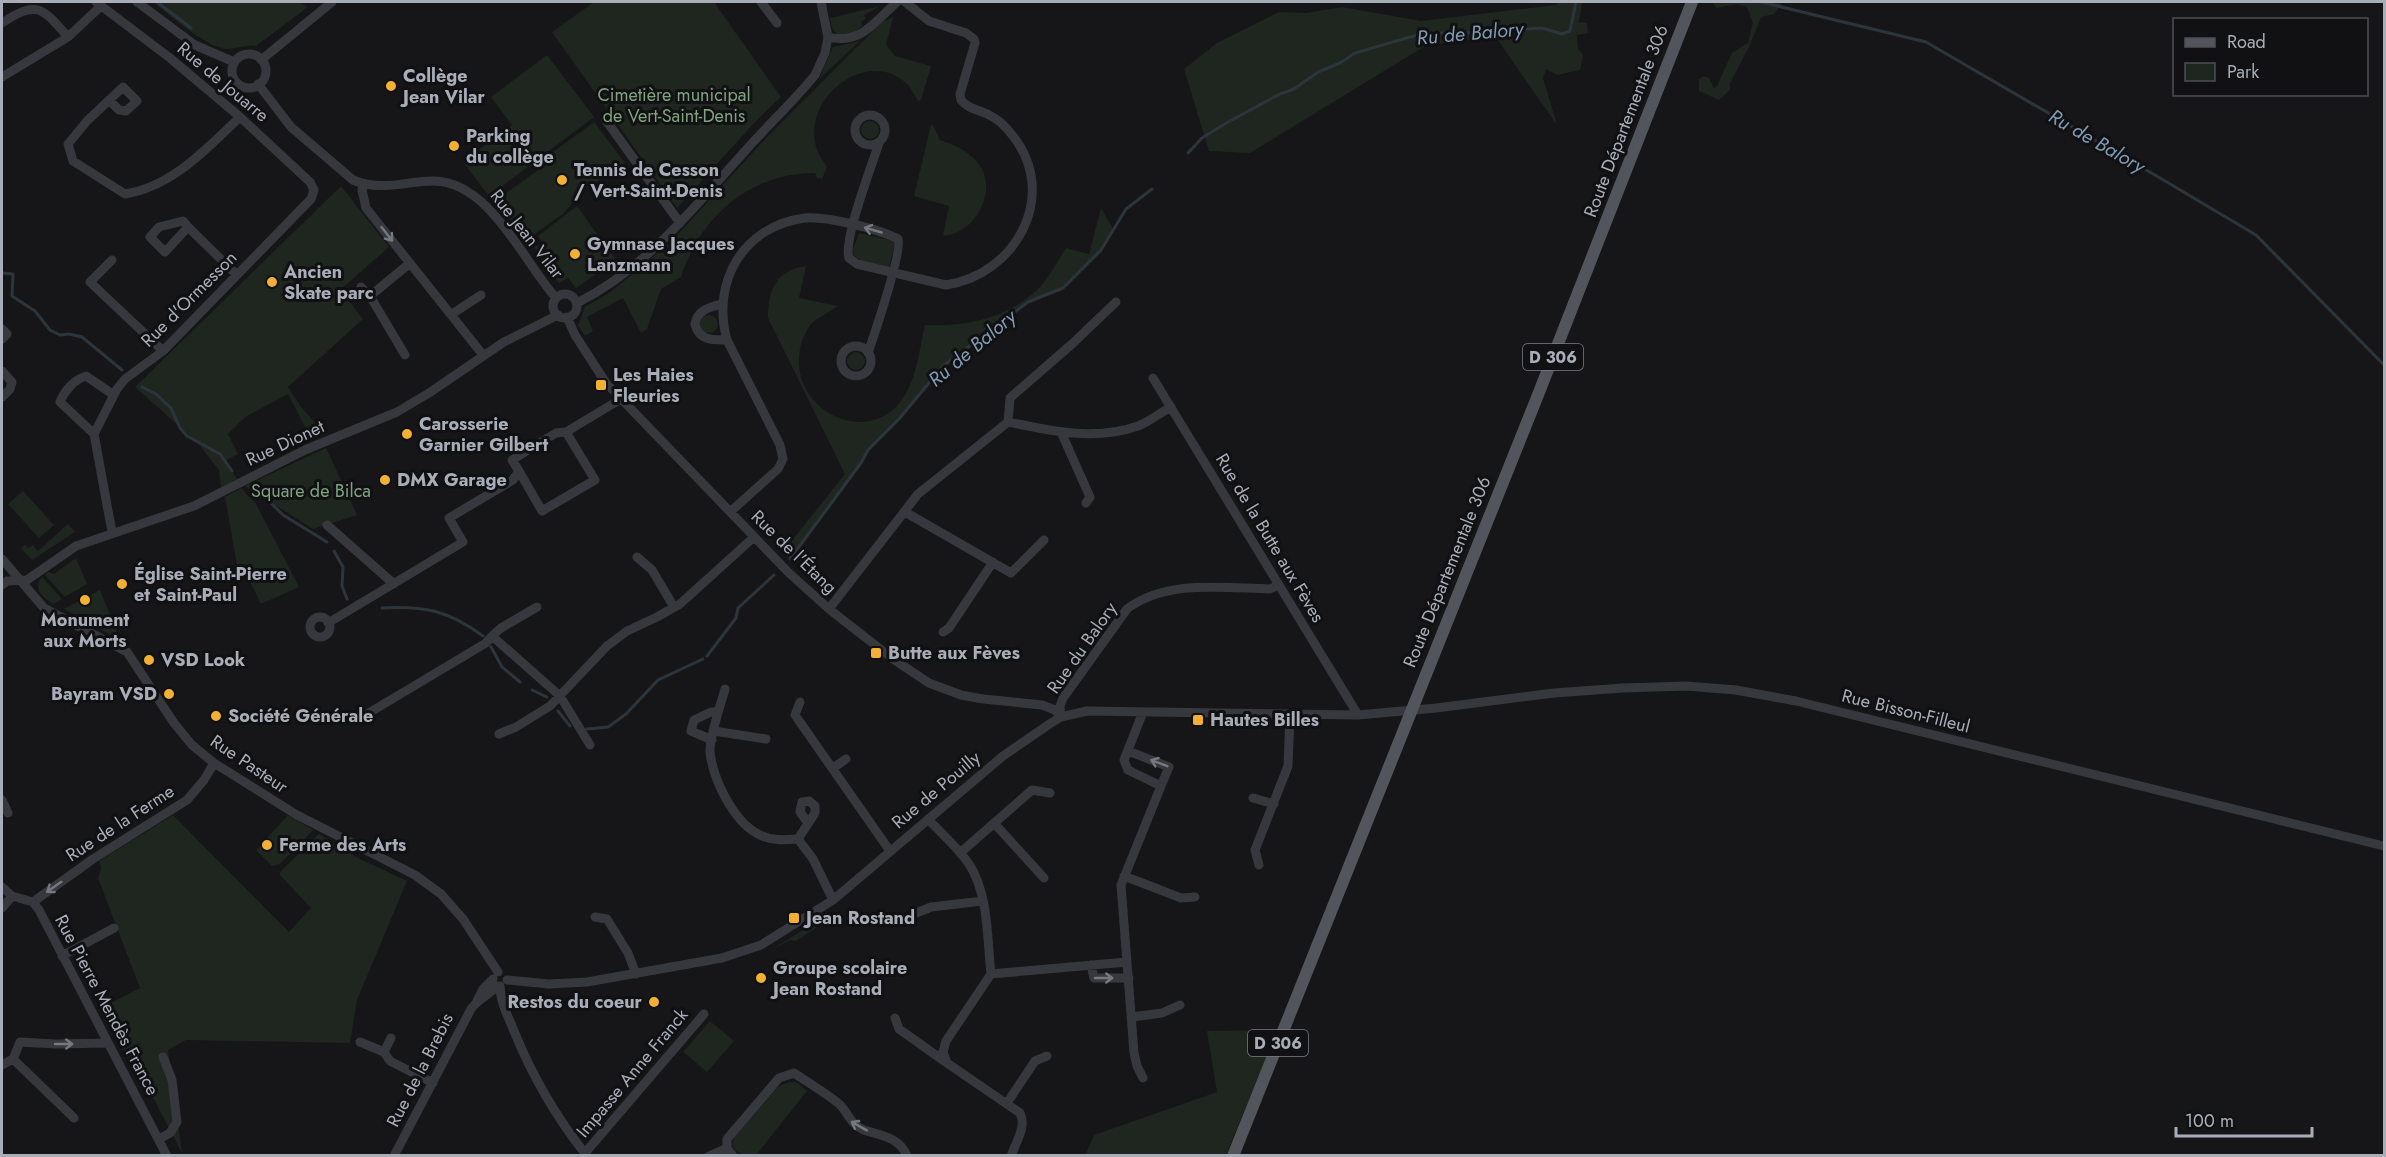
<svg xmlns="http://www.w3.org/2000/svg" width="2386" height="1157" viewBox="0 0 2386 1157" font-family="Jost,sans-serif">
<rect width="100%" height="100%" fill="#161618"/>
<!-- green -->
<path fill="#1e261f" d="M153,2H299L308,7L256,46C246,44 238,49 228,49C206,48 170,15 153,2Z
M594,2H714L781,97L756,121L677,208L552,32Z
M1558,2H1582L1579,22L1587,23L1588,33L1577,35L1578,49L1583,55L1580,70L1557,75L1546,69L1543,78L1557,125L1495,36L1425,46L1250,153L1209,151L1184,69L1217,43L1279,12L1306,13L1342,7L1421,21L1556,5Z
M1713,2H1780L1781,5L1774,14L1761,17L1749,47L1730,83V90L1719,100L1699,91V79L1704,76L1709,78L1714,88L1717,86L1732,53L1748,43L1753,23L1747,7L1737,4L1716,8Z
M880,6L864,15L866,18L861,22L862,26L854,33L838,35L832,28L830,18Z
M893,17L886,45L895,56L931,66L921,100L918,101C915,96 912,90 908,85C871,47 806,93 815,142C816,151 822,159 827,167L822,179L817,178L815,173C750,173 700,217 681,277L661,289L647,329L641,333L623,298L587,317L593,331L585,336L578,325L585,307L612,291L671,242L766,138L882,22Z
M860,41L819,79L833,47Z
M547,55L594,117L489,196L463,162L512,125L491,97Z
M861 130a9 9 0 1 1 18 0a9 9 0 1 1-18 0Z
M594,122L625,163L581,192L564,213L525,241L495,201L541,168L553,152Z
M931,125H933L940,140C957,146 973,153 982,169C996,196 973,234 943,236L949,206L914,196Z
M341,186L389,247L340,290L363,319L288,387L301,407L325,434L312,440L288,394L245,417L228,434L238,454L225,461L237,479L221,488L219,470L197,442L135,387Z
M577,206L616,260L576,288L568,278L559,283L534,247L543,243L538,236Z
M1101,208L1113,229L1101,250L1063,288L1028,302L943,366L899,419L868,450L861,463L790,559L782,553L845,474L768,318C768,290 776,270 806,266L799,298L838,306C830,312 818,317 811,324C806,330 801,342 800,349C789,405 857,445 896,407C916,387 919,350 925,325C965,327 1007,318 1037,290C1049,279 1057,261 1066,248L1089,254Z
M859,233L889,240L895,243L889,267L862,261L854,256L853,249Z
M700 324a9 9 0 1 1 18 0a9 9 0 1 1-18 0Z
M847 361a9 9 0 1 1 18 0a9 9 0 1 1-18 0Z
M326,448L357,515L313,529L245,486Z
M242,488L246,494L255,502L299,587L261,604L242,565H237L225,497Z
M23,491L54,525L39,538L8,504Z
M68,524L75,532L32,560L21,548L25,545L28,548L33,545L38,551Z
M76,558L87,584L65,597L45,575L48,572L54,574Z
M42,577L62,599L53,604C42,597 32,588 42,577Z
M100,590L120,640L64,609Z
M173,815L289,932L311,908L280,875V872L319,834L358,858L407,881L357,1000L350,1043L186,1040L168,1050L182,1153L137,1067L128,1060L101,1008L140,988L98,878L101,868L99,861Z
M288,815L313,830L280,864L272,866L256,850Z
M835,914L842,919L830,927L826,921L796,941L790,940L771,950L811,925L813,926L816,924L815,922L827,915Z
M710,1021L734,1041L707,1072L683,1052Z
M1278,1030L1226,1155L1085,1156L1094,1135L1217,1092L1207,1031Z
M789,1082H796L807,1091L756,1155C745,1155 736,1155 732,1144L736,1135L778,1087Z"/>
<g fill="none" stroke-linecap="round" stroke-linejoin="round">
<!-- stream -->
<path stroke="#2c353c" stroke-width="3" d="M157,2L191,28
M1761,2L1926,42L2160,178L2256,235L2384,365
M1188,153L1202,138L1228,122L1280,94L1294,89L1318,72L1340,63L1355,53L1424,33H1467L1499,27L1514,30L1542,28L1562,34L1570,31L1576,2
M2,273L13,274L12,296L35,311L50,330L60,335L69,334L82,337L122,370
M142,387L156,394L171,408L180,428L187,436L220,454L232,471
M255,487L283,515L327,542
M334,551L343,567L342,586L347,599
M790,559L861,463L868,450L899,419L943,366L1028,302L1063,288L1101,250L1126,209L1152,189
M382,608C424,606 448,610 483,636
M491,647L502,667L520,682
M707,656L736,618L738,608L774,575
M532,690L547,697
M558,711L570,726
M587,729L608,727L626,714L658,680L703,659"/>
<!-- minor -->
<path stroke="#37383d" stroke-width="9" d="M96,2L170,58L240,117L310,182L314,190L311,199L163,351L125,379L117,389L94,434L112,532
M137,2L195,45L234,62
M761,2L777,23
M821,2L828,37
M2,23C37,0 42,7 68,37
M232 71a17 17 0 1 1 34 0a17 17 0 1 1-34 0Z
M261,60L332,2
M2,77L68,37L101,6
M258,84L291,127L353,180C381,192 406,181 434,181C490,182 523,261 556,298
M109,100L119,110L126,111L137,101L123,87L87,121L68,144L73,161L125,194C172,187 207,148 240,117
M855 130a15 15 0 1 1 30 0a15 15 0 1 1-30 0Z
M605,119L680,223
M879,143C872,165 843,240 849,258L857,264L946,285C1015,275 1060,196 1013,136C1007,128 998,119 989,115C980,110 968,109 961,100L960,94L975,43L974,39L966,33L929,21L905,2
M364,185L362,190L366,208L483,355
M188,227L183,221L159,227L150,237L165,252L188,227L237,275
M112,260L90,282L163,351
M361,287L370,296
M553 306a12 12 0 1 1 24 0a12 12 0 1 1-24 0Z
M577,303C647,268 695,206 746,150C769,124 794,101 815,75L825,53L828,37C861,45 874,22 897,2
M722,304C710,307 697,310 695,324C699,341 713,340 727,340
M452,314L481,295
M567,317L575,335L606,383L789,573L829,609L893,659L929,683L961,695L983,699L1042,705L1055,710L1061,717
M2,329L7,334L2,339
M841 361a15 15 0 1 1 30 0a15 15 0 1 1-30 0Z
M405,355L370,296L410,263
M2,371L12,382L10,389L2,397
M1153,378L1358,715
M1008,422L1010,398L1072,344L1116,302
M1061,432L1090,497L1086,503
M94,434L60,402C64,391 75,379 86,376L114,395
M519,471L542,511L595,480L566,432
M730,512L778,469L783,459L780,445L727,340C711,282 743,226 805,218C826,216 879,229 898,239C903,251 874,335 868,353
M905,512L1011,573L1044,540
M327,525L394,584
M637,557L652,570L674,607
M2,559L44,608L127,652L174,723L192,745L214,763L297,815L415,875L441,894L463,919L498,972
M2,585L7,581L27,580L76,546L194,506L305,450L397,412L429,393L504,342L558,315
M537,607L501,628L492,636L560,696L590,745
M829,609L918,494L1008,422C1050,431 1096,441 1138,426C1149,422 1160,413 1171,407
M310 627a10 10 0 1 1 20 0a10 10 0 1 1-20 0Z
M328,623L463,542L449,518L513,480L519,471L512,460L556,433L566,432L621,399
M943,632L949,628L993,562
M725,689C721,704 709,738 710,752C713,779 733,821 758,834C771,841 784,840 798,839L813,859L833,900
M800,702L795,715L890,851
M367,714L486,643L492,636
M1061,717L1060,706L1063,698L1127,609C1167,579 1223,588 1270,589L1279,585
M714,731L766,739
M499,734L516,727L550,706L607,646L627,631L657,617L680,604L754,537
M712,740L691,731L694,720L711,712H718
M1128,751L1169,767L1161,786
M833,768L846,759
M1253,798L1274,804
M2,800L8,813
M928,819C941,833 958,848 969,864C989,895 987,939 991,974L1127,962
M994,823L1044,878
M798,839L815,813V806L809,801L802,802L800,812L808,823
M960,853L1032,790L1050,793
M1259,865L1255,850L1288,766L1290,715
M1124,876L1181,898L1195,897
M2,887L12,896L33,902L39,910L167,1156
M33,902L93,859L187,800L204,780L214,763
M2,908L12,896
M914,914L931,907L983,901
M595,917L607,919L628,953L636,974
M62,956L114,928
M1091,965L1094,978H1129
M991,974L946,1041L943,1052L947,1063L1020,1113C1027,1126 1016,1142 1011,1156
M507,980L549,984L587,982L722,958L761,945L833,900L1003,756L1051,723L1061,717L1087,711L1358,715L1436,708L1554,693L1623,688L1686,686L1736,690L1796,701L2384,846
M500,986C500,1002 508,1016 514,1031C533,1078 555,1116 587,1156
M477,1001L483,989L493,979
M1132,1017L1162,1013L1180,1005
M895,1018L899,1029L947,1063
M360,1042L384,1052L390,1061L433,1083
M384,1052L391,1038
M13,1059L74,1118
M2,1065L13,1059L20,1042L56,1044L108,1043
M1143,1078L1137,1066L1134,1053L1121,885L1161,786L1128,770L1124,760L1143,712
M1007,1103L1035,1061L1047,1056
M159,1139L170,1133L177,1122L172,1080L163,1057
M585,1153L704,1014
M394,1156L471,1009C478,999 489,995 497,986
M709,1156L727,1148
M733,1156L727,1148V1139L779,1078L794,1073C809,1083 824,1092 838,1103C848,1111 849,1124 864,1130C879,1135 900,1137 907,1156"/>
<!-- major -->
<path stroke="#53555c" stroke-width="12" d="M1233,1156L1536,400L1692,2"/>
</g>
<!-- one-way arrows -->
<defs><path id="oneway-shaft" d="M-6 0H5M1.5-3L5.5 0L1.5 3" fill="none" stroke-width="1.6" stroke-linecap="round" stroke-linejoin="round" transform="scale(1.5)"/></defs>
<g stroke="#757881">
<use href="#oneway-shaft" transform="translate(873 230) rotate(-164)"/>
<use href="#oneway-shaft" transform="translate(387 234) rotate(52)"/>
<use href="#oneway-shaft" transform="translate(1159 763) rotate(-159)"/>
<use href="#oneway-shaft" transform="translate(54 887) rotate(145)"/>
<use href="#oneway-shaft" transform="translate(1104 978)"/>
<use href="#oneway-shaft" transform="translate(64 1044)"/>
<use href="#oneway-shaft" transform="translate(859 1126) rotate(-151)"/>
</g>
<!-- markers -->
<g fill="#f2b134" stroke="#111113" stroke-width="2">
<circle cx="391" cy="86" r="6"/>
<circle cx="454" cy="146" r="6"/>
<circle cx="562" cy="180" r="6"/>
<circle cx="575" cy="254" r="6"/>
<circle cx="272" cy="282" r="6"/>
<rect x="595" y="379" width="12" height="12" rx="3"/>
<circle cx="407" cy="434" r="6"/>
<circle cx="385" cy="480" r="6"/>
<circle cx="122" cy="584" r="6"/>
<circle cx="85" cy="600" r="6"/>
<rect x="870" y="647" width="12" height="12" rx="3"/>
<circle cx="149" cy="660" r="6"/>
<circle cx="169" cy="694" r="6"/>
<circle cx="216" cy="716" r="6"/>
<rect x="1192" y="714" width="12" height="12" rx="3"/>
<circle cx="267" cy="845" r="6"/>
<rect x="788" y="912" width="12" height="12" rx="3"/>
<circle cx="761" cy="978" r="6"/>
<circle cx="654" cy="1002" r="6"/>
</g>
<g text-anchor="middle" stroke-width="6" stroke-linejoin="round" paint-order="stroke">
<!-- shield labels -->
<g fill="#111113" stroke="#7b7e86" stroke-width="1.5">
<rect x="1523" y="344" width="60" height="26" rx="4.5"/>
<rect x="1248" y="1030" width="60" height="26" rx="4.5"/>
</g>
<g font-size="16" font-weight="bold" fill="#a8adb8">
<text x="1553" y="363">D 306</text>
<text x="1278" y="1049">D 306</text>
</g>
<!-- poi labels -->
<g font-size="18" font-weight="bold" fill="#a8adb8" stroke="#111113" text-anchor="start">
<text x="403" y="82">Collège<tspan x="403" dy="21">Jean Vilar</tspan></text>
<text x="466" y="142">Parking<tspan x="466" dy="21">du collège</tspan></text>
<text x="574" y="176">Tennis de Cesson<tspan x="574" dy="21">/ Vert-Saint-Denis</tspan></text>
<text x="587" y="250">Gymnase Jacques<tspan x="587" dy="21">Lanzmann</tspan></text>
<text x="284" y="278">Ancien<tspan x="284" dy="21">Skate parc</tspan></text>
<text x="613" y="381">Les Haies<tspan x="613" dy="21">Fleuries</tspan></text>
<text x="419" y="430">Carosserie<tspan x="419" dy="21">Garnier Gilbert</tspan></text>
<text x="397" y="486">DMX Garage</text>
<text x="134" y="580">Église Saint-Pierre<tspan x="134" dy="21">et Saint-Paul</tspan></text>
<text x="85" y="626" text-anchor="middle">Monument<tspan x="85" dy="21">aux Morts</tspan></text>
<text x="888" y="659">Butte aux Fèves</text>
<text x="161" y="666">VSD Look</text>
<text x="157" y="700" text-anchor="end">Bayram VSD</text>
<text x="228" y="722">Société Générale</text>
<text x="1210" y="726">Hautes Billes</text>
<text x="279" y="851">Ferme des Arts</text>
<text x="806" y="924">Jean Rostand</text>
<text x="773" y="974">Groupe scolaire<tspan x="773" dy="21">Jean Rostand</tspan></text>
<text x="642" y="1008" text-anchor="end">Restos du coeur</text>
</g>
<!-- street labels -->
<g font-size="18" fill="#a8adb8" stroke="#111113">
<text transform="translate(223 82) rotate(40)" y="6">Rue de Jouarre</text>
<text transform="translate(1626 121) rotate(-69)" y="6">Route Départementale 306</text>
<text transform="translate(527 234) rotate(52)" y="6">Rue Jean Vilar</text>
<text transform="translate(189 299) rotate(-45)" y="6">Rue d'Ormesson</text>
<text transform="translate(285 443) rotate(-25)" y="6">Rue Dionet</text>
<text transform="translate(1270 538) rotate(59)" y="6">Rue de la Butte aux Fèves</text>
<text transform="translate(794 552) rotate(44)" y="6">Rue de l'Étang</text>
<text transform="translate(1447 572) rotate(-68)" y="6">Route Départementale 306</text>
<text transform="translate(1082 648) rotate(-55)" y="6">Rue du Balory</text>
<text transform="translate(1906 711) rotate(14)" y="6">Rue Bisson-Filleul</text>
<text transform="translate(249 764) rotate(34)" y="6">Rue Pasteur</text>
<text transform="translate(936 790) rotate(-40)" y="6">Rue de Pouilly</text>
<text transform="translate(120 823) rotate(-33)" y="6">Rue de la Ferme</text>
<text transform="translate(107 1005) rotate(62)" y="6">Rue Pierre Mendès France</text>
<text transform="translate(420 1070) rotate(-63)" y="6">Rue de la Brebis</text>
<text transform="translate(632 1073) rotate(-50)" y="6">Impasse Anne Franck</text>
</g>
<!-- park labels -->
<g font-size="18" fill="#7fa381" stroke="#111113">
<text x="674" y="101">Cimetière municipal<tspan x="674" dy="21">de Vert-Saint-Denis</tspan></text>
<text x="311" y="497">Square de Bilca</text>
</g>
<!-- water labels -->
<g font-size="20" font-style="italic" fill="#7f9bb3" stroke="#111113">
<text transform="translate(1470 33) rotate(-5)" y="7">Ru de Balory</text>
<text transform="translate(2097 141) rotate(30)" y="7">Ru de Balory</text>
<text transform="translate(972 348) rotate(-40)" y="7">Ru de Balory</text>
</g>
</g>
<!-- border -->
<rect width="2386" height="1157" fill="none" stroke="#a8adb8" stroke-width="6"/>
<!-- legend -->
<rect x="2173" y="18" width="195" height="78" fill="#111113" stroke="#4d4f55" stroke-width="1.5"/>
<rect x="2185" y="38" width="30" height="9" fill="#53555c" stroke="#4d4f55" stroke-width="1.5"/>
<text x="2227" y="48" font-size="18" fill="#a8adb8">Road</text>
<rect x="2185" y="63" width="30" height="18" fill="#1e261f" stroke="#4d4f55" stroke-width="1.5"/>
<text x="2227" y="78" font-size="18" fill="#a8adb8">Park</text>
<!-- scale -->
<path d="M2176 1127v9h136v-9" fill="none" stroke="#a8adb8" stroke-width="3"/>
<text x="2185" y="1127" font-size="18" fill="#a8adb8" stroke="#111113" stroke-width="4.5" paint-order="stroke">100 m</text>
</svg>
